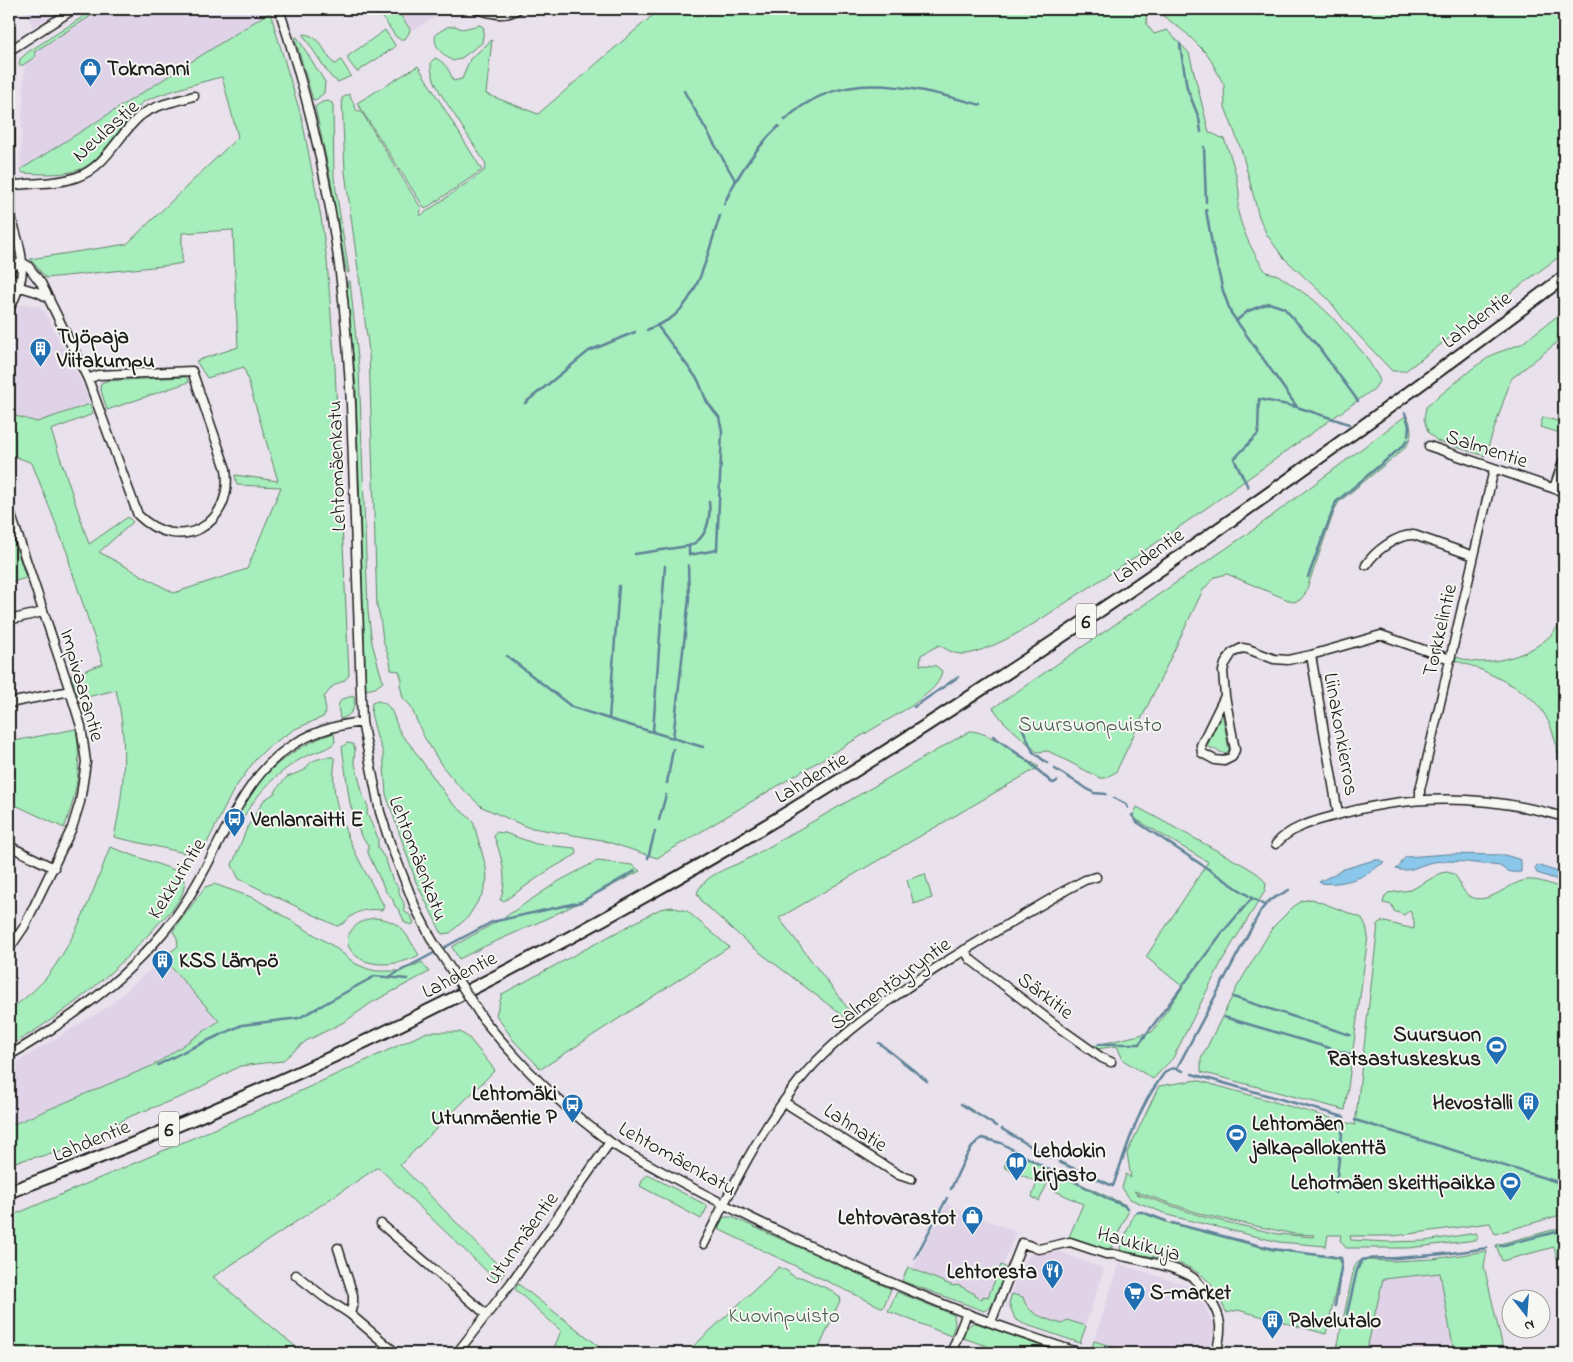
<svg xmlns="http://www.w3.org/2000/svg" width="1573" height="1362" viewBox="0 0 1573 1362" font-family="'Indie Flower',sans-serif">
<rect width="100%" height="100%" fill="#e9e1ec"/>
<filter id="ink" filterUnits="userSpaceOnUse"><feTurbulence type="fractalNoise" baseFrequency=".02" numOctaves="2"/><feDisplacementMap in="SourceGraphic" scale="10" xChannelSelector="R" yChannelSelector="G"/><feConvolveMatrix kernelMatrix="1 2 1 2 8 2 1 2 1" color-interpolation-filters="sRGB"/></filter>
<g filter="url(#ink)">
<!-- built -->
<path fill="#e0d3e8" d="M25,9H62L33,27Z
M97,9H269L270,12L20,170L25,55Z
M397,9H449L412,31Z
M26,304L39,307L44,311L82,383L90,404L37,422L9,414V325L15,310L19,305Z
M163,958L220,1020L154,1065L9,1126V1067L109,1006Z
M947,1204L1016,1232L989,1300L911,1271Z
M1055,1250L1104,1269L1083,1332L1006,1307L1019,1270L1031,1253Z
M1119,1264L1196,1288L1215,1327L1208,1353H1133L1094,1341Z
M1441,1273L1454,1353H1366L1383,1279Z"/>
<!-- green -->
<path fill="#a6eebb" stroke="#61856c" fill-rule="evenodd" d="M95,9L97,12L34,52L36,56L23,65H19L20,59L28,52Z
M377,9H396L410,29L409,33L405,39H400L396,37Z
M660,9H1141L1146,13L1147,25L1154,34L1167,30L1189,53L1209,132L1224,139C1231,156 1237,174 1239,192C1240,198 1237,205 1238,212C1243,233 1254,255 1266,272L1278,275L1314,300L1331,316L1365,355L1380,380L1374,389C1280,455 1187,524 1090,587C1053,610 1017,639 975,652C961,657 952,653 939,645L921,655L920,665L936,666L942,671C940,687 924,695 913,705L657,858L602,840L527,827L482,807L458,785L442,766L423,735L410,705L403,698L400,685L402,680L399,671L391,670C391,658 385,650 383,639C381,628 381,617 377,607L369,351L345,172L342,98L349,94L357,111H361L421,208L420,216L484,171L486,164L441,94C436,85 430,73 431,62L435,58C445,62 450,71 453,81L462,79L470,59L492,40L486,94L538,114Z
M1154,9H1564V253L1405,371H1392L1345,321L1329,300L1283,257L1267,235L1259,217L1242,152L1225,107L1224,85L1208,55L1186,33Z
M270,12L302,119L321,217L327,261L335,368L349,675L345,680L333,686L324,697L326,712L323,717L295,729L268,747L255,760L233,791L205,847L196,852L185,853L114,837C125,786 128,741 116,690L79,699L71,675L103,664L70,565L68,555L32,463L9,454V414L37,422L90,404L93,414L51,430L89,544L128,517L133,522L99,552L174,593L247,569L281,487L237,485L235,475L278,481L244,367L207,378L196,361L238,347L233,230L182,233V263L172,265L46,278L30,259L127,244L238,137L222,77C211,79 148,97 142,103C125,119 104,158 83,168C68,176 39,174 23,173L20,170Z
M480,25L484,28L482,43L460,59L453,61C443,55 432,46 436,34L447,27L455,26L462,29Z
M385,30L395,45V47L357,72L348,60V56Z
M305,34C319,36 325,52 333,63L336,64L341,60L351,76L338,82L331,77L303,35Z
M297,37L325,82L324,93L317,99L313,100L295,38Z
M418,66L482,170L425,209L357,103Z
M328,101L332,103L333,106L334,177L349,273H348L346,269L330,176L315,107L322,102Z
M348,281H350L359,368L368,611L372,643L383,682L375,688L366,690L356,388L347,288Z
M1564,311V337L1511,379L1485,456L1437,441L1428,432L1424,419L1426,407L1473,368L1494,354L1521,344Z
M184,377H186L189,382L107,410L100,387L101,383L106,381Z
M1404,417H1408C1412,429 1413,437 1405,448L1339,502L1335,509L1305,594L1300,600L1293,602L1227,574L1215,577L1203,590L1116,772L1105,778H1100L1048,751L1037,752L1003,721L993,708L1253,530Z
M1543,417L1564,423V434L1540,427Z
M9,526L26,578L9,583Z
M1564,614V763L1560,764C1552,717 1542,699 1498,678C1484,671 1470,664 1455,661L1456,657C1463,659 1472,662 1479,662C1506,662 1540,651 1557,628C1560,624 1562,619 1564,614Z
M354,696C356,708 352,716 340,719L338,705L342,699Z
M378,701C393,704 393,717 399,730C401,735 405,739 409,743L451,802L473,821L486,867L487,879L483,893L468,917L450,933L442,934L416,882L386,794L383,752L377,737L371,713L372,703Z
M1222,713L1229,750L1225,754L1207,746Z
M76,729C82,764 77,795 64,828L9,802V742Z
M970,731C988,731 1022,756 1039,767L779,918L852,1014L846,1018L750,945L702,902L697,893C704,875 729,868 746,860Z
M334,733L335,742C328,750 314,752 304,757C271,776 255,797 236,829L234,828C247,782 290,747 334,733Z
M347,743L353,744L355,750L354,760L364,799L368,806L367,814L378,838V848L386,860L392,879L398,887L400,896L404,903V911L411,916L414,923L412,925L405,923L399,910L395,906L392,898L386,892L368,853V845L361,836L350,804L342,747Z
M328,757H333L335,760C334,768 333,776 334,784C335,822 366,873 384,906L382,910C372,909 362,909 353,915C347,919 345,924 337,926L239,879L232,865L247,828L264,800L275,793L278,787L287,777L305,770C310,760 317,759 328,757Z
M1137,807L1247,867L1258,874L1266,883L1265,891L1223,959L1173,1058L1153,1079L1123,1060L1117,1046L1097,1049L1093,1046L1152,1032L1183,987L1146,957L1208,862L1132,817Z
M496,832L505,833L536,844L575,848L577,854L549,870L504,901L500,900C509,880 501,855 494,836Z
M110,847L177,871C181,875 186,880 184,887C182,901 168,914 158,924C115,973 66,1014 9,1046V1011C21,1001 36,990 46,978C76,940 93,892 110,847Z
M597,861L632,865L640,871C615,884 590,898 564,910C529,928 493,941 459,959L452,947L505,917L559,881Z
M1447,872L1454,874C1460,880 1461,891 1469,896C1489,907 1508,882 1527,880C1539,879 1554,885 1564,890V1214L1495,1234L1490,1223L1394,1236H1350L1351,1240L1389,1242L1425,1241L1476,1233L1478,1236L1476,1240L1408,1248H1346L1340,1240L1341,1235H1328L1326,1246L1279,1242L1171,1216L1130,1199L1122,1188L1126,1174L1131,1178L1127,1153L1159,1086L1197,1080L1355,1125L1378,925L1381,921L1414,929V921L1410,910L1404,915L1394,911L1392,905L1383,903L1385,896L1388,893L1411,890L1441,873ZM1134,1191L1204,1215L1294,1234L1314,1235L1313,1237L1278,1234L1204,1217L1137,1194Z
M925,874L932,898L914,904L907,880Z
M214,884L254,898L333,946L356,964L368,969L376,971H398L411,967L422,962L429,972L371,1003L346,1021L306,1041L282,1061L240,1066L186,1095L131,1116L70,1150L9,1163V1126L154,1065L219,1021L163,958L178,946L177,938L173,931L205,887Z
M1312,899L1362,918L1366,926L1368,936L1345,1110L1201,1072V1059L1237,987L1273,927L1293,907L1302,901Z
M671,907L687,911L729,947L541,1069L514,1041L496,1015L502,994L660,909Z
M375,918C401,920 406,934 419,955C400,966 363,970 350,949C346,943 347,936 351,931C357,923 365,919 375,918Z
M427,1032H460L469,1038L495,1070L400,1165L505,1272L498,1282L378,1167L213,1277L303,1353H277L268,1346L262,1353H9V1217L279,1101Z
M1012,1149L1053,1171L1039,1201L1032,1197L1037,1182L1004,1167Z
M1059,1174L1126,1205L1128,1212L1112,1247L1105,1250L1069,1237L1083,1204L1051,1189Z
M648,1175L708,1206L701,1219L640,1186L643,1179Z
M1140,1212L1169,1223L1272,1250L1333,1256L1340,1260L1341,1267L1326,1334L1238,1310L1227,1313C1221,1303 1217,1290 1209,1282C1188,1259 1150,1257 1121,1251L1120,1248L1134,1214Z
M726,1217H732L891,1289L883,1308L718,1229L723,1218Z
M1564,1227V1284L1554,1247L1502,1261L1496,1245Z
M1487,1251L1484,1266L1504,1353H1454L1440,1273L1383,1279L1366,1353H1336L1354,1268L1358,1262L1365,1260L1393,1261L1433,1259Z
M1001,1265L1005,1267V1273L991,1307L984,1311L902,1281L908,1267L953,1286L958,1285L975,1294V1296L982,1299L983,1296L988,1297Z
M779,1267L789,1272L790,1274L797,1278L801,1277L833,1291L836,1295L841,1298L817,1353H686Z
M518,1284L608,1353H552L561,1331L515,1289Z
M897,1292L954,1315L955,1325L951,1336L888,1311Z
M1012,1294L1023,1297C1027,1315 1047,1319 1062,1324L1067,1320L1086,1326L1080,1343L1024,1324L1015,1319L1009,1303Z
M972,1323H976L1061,1353H1007L963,1338L965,1330Z
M1094,1341L1134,1353H1109L1092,1347Z"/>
<!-- water -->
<path fill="#8ac7ea" stroke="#5e8398" d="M1447,854L1505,855L1521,860V872C1512,873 1507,872 1500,866C1481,864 1447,858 1429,863C1418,866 1408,873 1396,869C1402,866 1401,860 1406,857Z
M1374,860H1380L1384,863C1377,865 1374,871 1367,874C1353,881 1336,885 1320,883L1319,882L1344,869Z
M1537,865L1564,874V882L1537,873L1535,869Z"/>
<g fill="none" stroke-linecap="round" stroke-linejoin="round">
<!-- stream -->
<path stroke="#5e8398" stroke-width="2.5" d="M1180,44L1187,88L1199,118L1201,132
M684,91L735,180
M785,120C841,65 915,88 981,105
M1204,147L1206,202
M724,204C737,175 756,148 779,126
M1206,210L1212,244L1223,291L1231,313L1297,407
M1236,321L1248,311L1269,303L1284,308L1317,345L1358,401
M657,325L698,380L707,402L719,417L722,431L717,550L689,555V546C707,539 711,519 709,502
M647,330C656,325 668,322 675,315C701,293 709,247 720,216
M525,403L589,351L635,332
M1405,413L1409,426L1408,436
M1248,487L1234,459L1258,434L1259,399L1297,407L1349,424
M635,554L688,546
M1308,577L1336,502L1404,445L1407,440
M619,586L609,719L703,747
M507,656L572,707L609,719
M914,707L958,677
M1021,725L1033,752L1047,763
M653,731L665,566
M993,736L1029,762L1051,782L1054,783L1057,781
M673,738L689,599L688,565
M1055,769L1094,793L1106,794
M667,783L673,749
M1114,798L1126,804L1128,808
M1132,815L1137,822L1252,898
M659,820L666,795
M648,858L655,831
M389,977L492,922L581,902L635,871
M1233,997L1350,1035
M1224,1017L1353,1055
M879,1043L927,1081
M1099,1044H1139L1222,933L1252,898L1264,905
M158,1065L185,1051L242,1025L299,1018L375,976L407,979
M1177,1068L1261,910L1270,900L1289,890
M1192,1074L1344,1117L1335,1193
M961,1104L996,1126
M1355,1120L1564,1184
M1002,1129L1042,1153
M1047,1156L1052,1158
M1059,1162L1113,1186C1126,1151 1136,1113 1158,1082C1161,1078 1163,1073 1168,1070C1173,1067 1178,1069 1183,1071
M1061,1175L1110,1200L1123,1205L1127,1208
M951,1189C957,1176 969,1144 982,1138L1001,1143L1053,1172
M1136,1212H1142L1166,1221
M1172,1223L1273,1249L1341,1258L1342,1262L1335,1306
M1500,1246L1564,1230
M915,1258L947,1198
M1347,1314L1357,1270L1362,1260C1373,1257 1385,1259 1397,1258C1427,1256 1457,1253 1487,1248"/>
<defs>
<path id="minor" d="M279,9C304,84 323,160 335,238C344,293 348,348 351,404L362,722L380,812L390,843L416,909L432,940
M476,9C491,13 504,18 518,9
M9,51L74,9
M9,59L11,213L9,250
M9,186C31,182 56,185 77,177C106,167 118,135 140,116C154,105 177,101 194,96
M23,263L28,266L41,283L88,379L138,515C179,555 234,526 226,469L192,371L98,375L88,379
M9,269L14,265L23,263
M9,275L20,287L37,292L49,298
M9,309C29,274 23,257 12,220
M1429,446L1564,492
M1554,488L1564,459
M9,509L70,691L81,726L86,762L80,802L72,828L24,927L9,949
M1366,565C1374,552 1397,534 1414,535L1474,556
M9,620L43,612
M1311,655L1338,814
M1225,696L1235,750L1232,757L1224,761L1215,760L1202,753L1201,745L1225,696L1223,671L1225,664L1232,653L1242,648L1248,649L1274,659L1288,660L1311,655L1381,635L1450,659
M9,703L70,691
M1420,800V790L1494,469
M1276,844C1288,829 1311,822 1330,817C1408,793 1486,794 1564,817
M9,846L54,868
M964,950L971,960L1061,1029L1102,1058L1111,1062
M483,1019C520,1065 562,1107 610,1142C625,1153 643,1161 659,1170C690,1187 721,1203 753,1219C859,1270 968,1319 1081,1353
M9,1055C21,1049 33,1041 44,1034C94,1002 141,964 176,916C236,834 241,735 362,722
M784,1102L899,1175L911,1179
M381,1224L487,1315
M704,1244C732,1187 759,1131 799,1081C820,1055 847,1032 874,1012C934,965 1001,929 1066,890L1085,880L1096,877
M338,1248L353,1295V1303L350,1314
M296,1275L324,1297L350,1314L396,1353
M991,1322L1022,1243L1039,1249L1070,1242L1106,1254H1113C1134,1259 1176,1266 1192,1277C1200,1283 1204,1290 1209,1298C1223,1318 1222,1331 1216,1353
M457,1353L511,1283L610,1142
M951,1353L967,1313"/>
<path id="highway" d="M9,1192C225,1112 435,1014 636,901C755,835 871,762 985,687C1183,558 1375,420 1564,277"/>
</defs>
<!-- minor casing -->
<use href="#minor" stroke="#1c1c1c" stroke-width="11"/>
<!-- highway casing -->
<use href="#highway" stroke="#1c1c1c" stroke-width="15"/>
<!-- minor -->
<use href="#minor" stroke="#f6f6f2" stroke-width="8"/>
<!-- highway -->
<use href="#highway" stroke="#f6f6f2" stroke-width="11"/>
<defs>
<path id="minor-bridge" d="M432,940L483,1019"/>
</defs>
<!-- minor-bridge casing -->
<use href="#minor-bridge" stroke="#1c1c1c" stroke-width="11" stroke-linecap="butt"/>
<!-- minor-bridge -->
<use href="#minor-bridge" stroke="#f6f6f2" stroke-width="8"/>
</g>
</g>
<!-- icons -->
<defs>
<symbol id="shop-pin" viewBox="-11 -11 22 30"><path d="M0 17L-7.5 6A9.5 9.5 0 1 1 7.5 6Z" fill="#1f6fb2" stroke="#f6f6f2"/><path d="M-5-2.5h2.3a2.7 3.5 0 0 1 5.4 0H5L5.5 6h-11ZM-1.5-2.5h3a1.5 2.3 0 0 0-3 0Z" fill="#fff"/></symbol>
<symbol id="building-pin" viewBox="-11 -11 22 30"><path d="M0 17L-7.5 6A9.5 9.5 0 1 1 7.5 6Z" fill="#1f6fb2" stroke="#f6f6f2"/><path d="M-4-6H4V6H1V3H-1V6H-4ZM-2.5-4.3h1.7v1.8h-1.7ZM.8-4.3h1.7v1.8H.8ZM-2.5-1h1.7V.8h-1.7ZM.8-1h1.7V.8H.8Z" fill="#fff"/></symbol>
<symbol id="bus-pin" viewBox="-11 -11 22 30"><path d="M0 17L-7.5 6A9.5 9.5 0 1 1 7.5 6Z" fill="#1f6fb2" stroke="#f6f6f2"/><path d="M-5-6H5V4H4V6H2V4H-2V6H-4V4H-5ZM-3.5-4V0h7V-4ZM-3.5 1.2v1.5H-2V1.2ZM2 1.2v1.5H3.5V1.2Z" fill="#fff"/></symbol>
<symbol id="stadium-pin" viewBox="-11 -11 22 30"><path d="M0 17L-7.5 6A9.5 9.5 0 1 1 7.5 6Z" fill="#1f6fb2" stroke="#f6f6f2"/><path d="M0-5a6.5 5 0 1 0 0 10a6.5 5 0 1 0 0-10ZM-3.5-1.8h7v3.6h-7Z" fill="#fff"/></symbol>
<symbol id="library-pin" viewBox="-11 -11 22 30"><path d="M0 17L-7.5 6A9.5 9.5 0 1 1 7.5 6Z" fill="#1f6fb2" stroke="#f6f6f2"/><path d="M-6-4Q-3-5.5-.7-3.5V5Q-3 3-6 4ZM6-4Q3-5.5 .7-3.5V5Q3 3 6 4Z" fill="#fff"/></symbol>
<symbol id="restaurant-pin" viewBox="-11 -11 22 30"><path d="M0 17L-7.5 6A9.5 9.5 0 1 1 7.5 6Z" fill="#1f6fb2" stroke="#f6f6f2"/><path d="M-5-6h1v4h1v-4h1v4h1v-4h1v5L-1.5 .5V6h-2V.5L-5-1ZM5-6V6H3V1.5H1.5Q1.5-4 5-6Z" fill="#fff"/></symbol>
<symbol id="supermarket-pin" viewBox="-11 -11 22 30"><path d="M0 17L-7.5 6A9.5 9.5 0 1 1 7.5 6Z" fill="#1f6fb2" stroke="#f6f6f2"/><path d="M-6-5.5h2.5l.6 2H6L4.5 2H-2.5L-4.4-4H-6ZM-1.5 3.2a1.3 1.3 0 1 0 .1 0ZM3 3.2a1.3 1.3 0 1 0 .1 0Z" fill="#fff"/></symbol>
</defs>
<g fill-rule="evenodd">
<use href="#shop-pin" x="78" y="56" width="25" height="34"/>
<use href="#building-pin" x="28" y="336" width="25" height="34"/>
<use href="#bus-pin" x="222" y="806" width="25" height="34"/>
<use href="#building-pin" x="150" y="948" width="25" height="34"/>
<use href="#stadium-pin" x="1484" y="1034" width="25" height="34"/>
<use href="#building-pin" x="1516" y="1090" width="25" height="34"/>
<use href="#bus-pin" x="560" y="1092" width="25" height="34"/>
<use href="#stadium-pin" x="1224" y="1122" width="25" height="34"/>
<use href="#library-pin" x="1004" y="1150" width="25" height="34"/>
<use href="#stadium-pin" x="1498" y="1170" width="25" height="34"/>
<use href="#shop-pin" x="960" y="1204" width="25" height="34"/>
<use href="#restaurant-pin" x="1040" y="1258" width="25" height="34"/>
<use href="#supermarket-pin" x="1122" y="1280" width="25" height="34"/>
<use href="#building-pin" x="1260" y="1308" width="25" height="34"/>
</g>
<g text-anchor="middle" stroke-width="4" stroke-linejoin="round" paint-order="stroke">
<!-- shield labels -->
<g fill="#f6f6f2" stroke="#5d5d5c" stroke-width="1">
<rect x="1076" y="603.5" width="20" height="35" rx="4"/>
<rect x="159" y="1111.5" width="20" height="35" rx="4"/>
</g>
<g font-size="20" font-weight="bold" fill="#1c1c1c">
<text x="1086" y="628">6</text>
<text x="169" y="1136">6</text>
</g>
<!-- poi labels -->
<g font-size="21" font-weight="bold" fill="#1c1c1c" stroke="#f6f6f2" text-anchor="start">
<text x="107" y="75">Tokmanni</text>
<text x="57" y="343">Työpaja<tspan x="57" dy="24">Viitakumpu</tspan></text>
<text x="251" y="826">Venlanraitti E</text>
<text x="179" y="967">KSS Lämpö</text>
<text x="1481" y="1041" text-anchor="end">Suursuon<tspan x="1481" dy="24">Ratsastuskeskus</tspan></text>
<text x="557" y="1100" text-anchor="end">Lehtomäki<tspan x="557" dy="24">Utunmäentie P</tspan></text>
<text x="1513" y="1109" text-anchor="end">Hevostalli</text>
<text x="1252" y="1130">Lehtomäen<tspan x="1252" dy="24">jalkapallokenttä</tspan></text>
<text x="1033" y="1157">Lehdokin<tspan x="1033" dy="24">kirjasto</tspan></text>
<text x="1495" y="1189" text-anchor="end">Lehotmäen skeittipaikka</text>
<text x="956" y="1224" text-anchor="end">Lehtovarastot</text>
<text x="1037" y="1278" text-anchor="end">Lehtoresta</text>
<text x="1150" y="1299">S-market</text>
<text x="1289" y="1327">Palvelutalo</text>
</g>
<!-- street labels -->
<g font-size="21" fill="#1c1c1c" stroke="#f6f6f2">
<text transform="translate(105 130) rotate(-42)" y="7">Neulastie</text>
<text transform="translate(1476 319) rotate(-37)" y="7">Lahdentie</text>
<text transform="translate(1487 448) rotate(18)" y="7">Salmentie</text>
<text transform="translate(336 466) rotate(-92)" y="7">Lehtomäenkatu</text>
<text transform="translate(1148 555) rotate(-35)" y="7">Lahdentie</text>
<text transform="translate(1439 630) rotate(-77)" y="7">Torkkelintie</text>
<text transform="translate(83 685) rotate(74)" y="7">Impivaarantie</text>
<text transform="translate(1342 734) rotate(80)" y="7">Liinakonkierros</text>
<text transform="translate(811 777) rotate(-31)" y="7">Lahdentie</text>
<text transform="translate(419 858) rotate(69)" y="7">Lehtomäenkatu</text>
<text transform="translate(176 878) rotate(-58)" y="7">Kekkurintie</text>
<text transform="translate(459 974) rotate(-27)" y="7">Lahdentie</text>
<text transform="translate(890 983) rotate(-36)" y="7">Salmentöyryntie</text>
<text transform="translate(1046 995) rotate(37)" y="7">Särkitie</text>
<text transform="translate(856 1127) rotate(33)" y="7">Lahnatie</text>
<text transform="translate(91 1140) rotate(-22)" y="7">Lahdentie</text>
<text transform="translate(678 1158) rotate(29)" y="7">Lehtomäenkatu</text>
<text transform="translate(521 1238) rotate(-54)" y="7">Utunmäentie</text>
<text transform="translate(1139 1243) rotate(15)" y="7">Haukikuja</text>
</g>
<!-- park labels -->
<g font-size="21" fill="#455b4c" stroke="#f6f6f2">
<text x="1090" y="731">Suursuonpuisto</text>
<text x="784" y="1322">Kuovinpuisto</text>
</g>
</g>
<!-- margin -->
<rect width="1573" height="1362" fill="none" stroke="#f6f6f2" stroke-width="30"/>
<rect x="15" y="15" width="1543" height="1332" fill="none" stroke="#1c1c1c" stroke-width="2" filter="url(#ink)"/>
<!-- north arrow -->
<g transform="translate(1526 1314) rotate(163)"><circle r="24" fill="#f6f6f2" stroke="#9f9f9c"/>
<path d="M0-4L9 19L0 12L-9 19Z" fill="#1f6fb2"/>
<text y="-8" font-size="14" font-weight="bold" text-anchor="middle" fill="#1c1c1c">N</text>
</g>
</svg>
